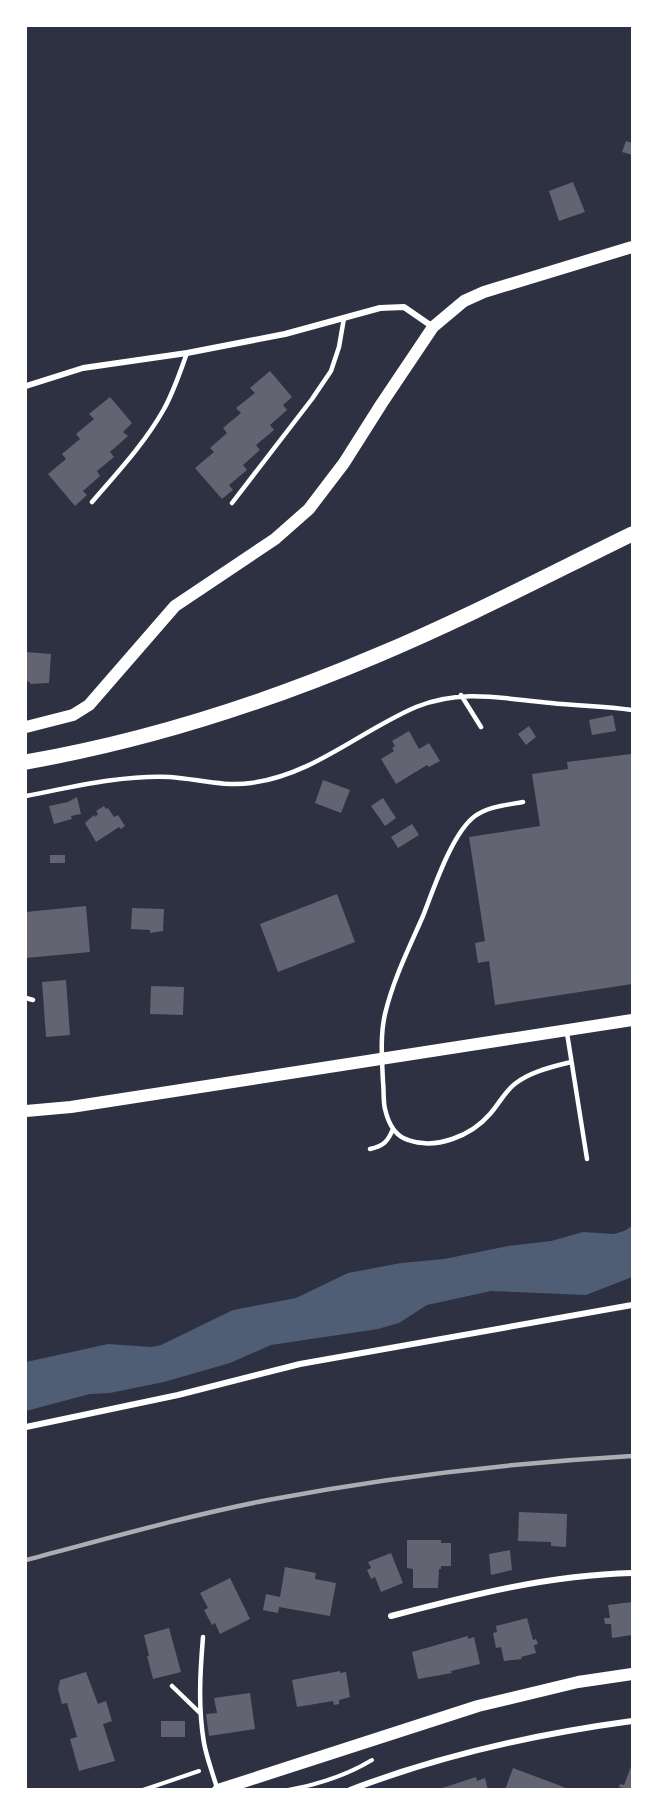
<svg xmlns="http://www.w3.org/2000/svg" width="658" height="1815" viewBox="0 0 658 1815" font-family="Raleway,sans-serif">
<rect width="100%" height="100%" fill="#2d3142"/>
<!-- water -->
<path fill="#4f5d75" d="M632,1226V1277L586,1295L491,1291L427,1305L399,1323L378,1329L271,1345L230,1363L164,1382L110,1393L90,1394L26,1411V1362L108,1344L151,1347L161,1345L233,1310L296,1298L348,1273L401,1263L444,1259L508,1246L551,1241L583,1232L614,1234L624,1231Z"/>
<!-- building -->
<path fill="#626471" d="M626,141L632,143V155L622,152Z
M573,182L585,212L559,221L549,191Z
M270,371L292,397L283,405L287,410L270,425L274,430L256,445L260,450L243,465L247,470L229,485L233,490L222,499L195,468L214,452L210,448L227,433L223,428L241,413L236,408L255,393L250,388Z
M110,397L132,423L123,432L128,436L110,452L114,457L97,471L100,476L83,491L87,495L75,506L48,474L66,459L62,454L80,439L76,434L94,419L89,414Z
M26,652L51,654L49,683L30,684V682L26,681Z
M613,715L616,731L592,735L589,720Z
M529,726L536,737L526,745L518,734Z
M409,731L419,749L429,743L440,761L429,767L427,765L396,784L381,759L394,751L392,748L395,746L392,741Z
M631,754L632,759V984L495,1005L489,961L478,963L475,943L485,941L469,837L540,826L532,774L568,769L567,762Z
M323,780L350,790L341,813L315,803Z
M77,797L81,814L71,816L72,819L54,824L49,806L68,802Z
M383,798L396,818L385,826L371,806Z
M104,806L106,809L108,808L114,817L118,815L125,826L121,829L119,827L96,842L85,823L94,815L95,817L98,814L96,811Z
M412,824L419,835L398,848L391,837Z
M50,855H65V863H50Z
M337,894L355,942L278,972L260,924Z
M86,906L90,952L26,958V912Z
M132,908L164,909L163,931L150,933V930L131,929Z
M66,980L70,1035L46,1037L42,982Z
M151,986L184,987L183,1015L150,1014Z
M519,1512L567,1514L566,1547L551,1546V1542L518,1541Z
M407,1540H441V1543H451V1566H441V1569H439L438,1588H413V1569L407,1568Z
M510,1550L512,1570L491,1575L489,1554Z
M391,1553L403,1583L381,1592L375,1577L371,1579L367,1570L371,1568L368,1562Z
M285,1567L316,1573L315,1579L336,1583L330,1616L279,1607L278,1613L263,1610L266,1594L280,1597Z
M230,1578L250,1619L220,1634L215,1623L212,1625L204,1610L208,1608L200,1593Z
M632,1602V1635L612,1638L611,1624H605L604,1618H610L608,1605Z
M527,1618L533,1640L536,1639L538,1644L534,1645L536,1653L521,1657L522,1659L504,1661L501,1647L496,1648L493,1633L497,1632L496,1626Z
M169,1628L181,1672L153,1679L147,1656H149L144,1635Z
M468,1636V1639L474,1637L480,1664L451,1671L452,1673L418,1679L412,1652Z
M340,1671V1673L346,1672L350,1697L339,1700V1704L334,1705L333,1701L297,1707L292,1680Z
M86,1672L98,1704L106,1701L112,1721L103,1724L115,1761L79,1771L70,1739L77,1737L67,1703L62,1704L58,1689L60,1680Z
M250,1693L255,1729L209,1736L206,1714L217,1713L214,1698Z
M161,1721H185V1737H161Z
M632,1764V1790L619,1787L620,1784L624,1785Z
M513,1768L561,1786L569,1790H505Z
M476,1777L477,1781L485,1778L488,1790H436Z"/>
<g fill="none" stroke-linecap="round" stroke-linejoin="round">
<!-- path -->
<path stroke="#fff" stroke-width="4" d="M143,1790L199,1771
M288,1790C316,1785 347,1775 372,1760"/>
<!-- service -->
<path stroke="#fff" stroke-width="4.5" d="M92,502C117,473 145,443 164,409C174,391 180,372 187,353
M232,503L312,399L331,371L339,347L344,318
M461,695L481,727
M26,796C73,787 121,775 170,777C197,779 225,787 251,783C313,775 360,731 416,707C463,688 503,699 551,703C578,706 605,706 632,710
M523,802C507,805 489,806 475,816C452,833 434,888 423,916C409,948 393,980 385,1014C380,1036 382,1059 383,1082C384,1090 383,1101 385,1109C388,1122 395,1136 408,1140C436,1150 471,1136 490,1114C499,1104 505,1091 516,1083C532,1071 552,1067 571,1062
M26,998L33,1000
M567,1033L587,1159
M370,1149C384,1146 388,1141 393,1129
M203,1637C200,1673 198,1708 204,1743C207,1759 213,1774 217,1788
M172,1686L200,1713"/>
<!-- minor -->
<path stroke="#fff" stroke-width="6" d="M26,386L83,368L187,353L285,334L380,308L404,307L433,327
M26,1427L178,1395L300,1364L632,1305
M391,1616C471,1595 549,1575 632,1573
M350,1790C441,1755 536,1734 632,1721"/>
<!-- secondary -->
<path stroke="#fff" stroke-width="12" d="M26,727L73,715L89,705L175,606L275,539L309,509L344,463L382,403L433,327L464,301L484,292L632,247
M26,1111L71,1107L632,1020
M218,1790L478,1706L578,1682L632,1674"/>
<!-- primary -->
<path stroke="#fff" stroke-width="15" d="M26,762C146,741 265,703 378,655C464,619 548,575 632,534"/>
<!-- rail -->
<path stroke="#abadb3" stroke-width="4.5" d="M26,1560C106,1539 186,1516 268,1500C388,1477 510,1463 632,1456"/>
</g>
<!-- border -->
<rect width="658" height="1815" fill="none" stroke="#ffffff" stroke-width="54"/>
</svg>
